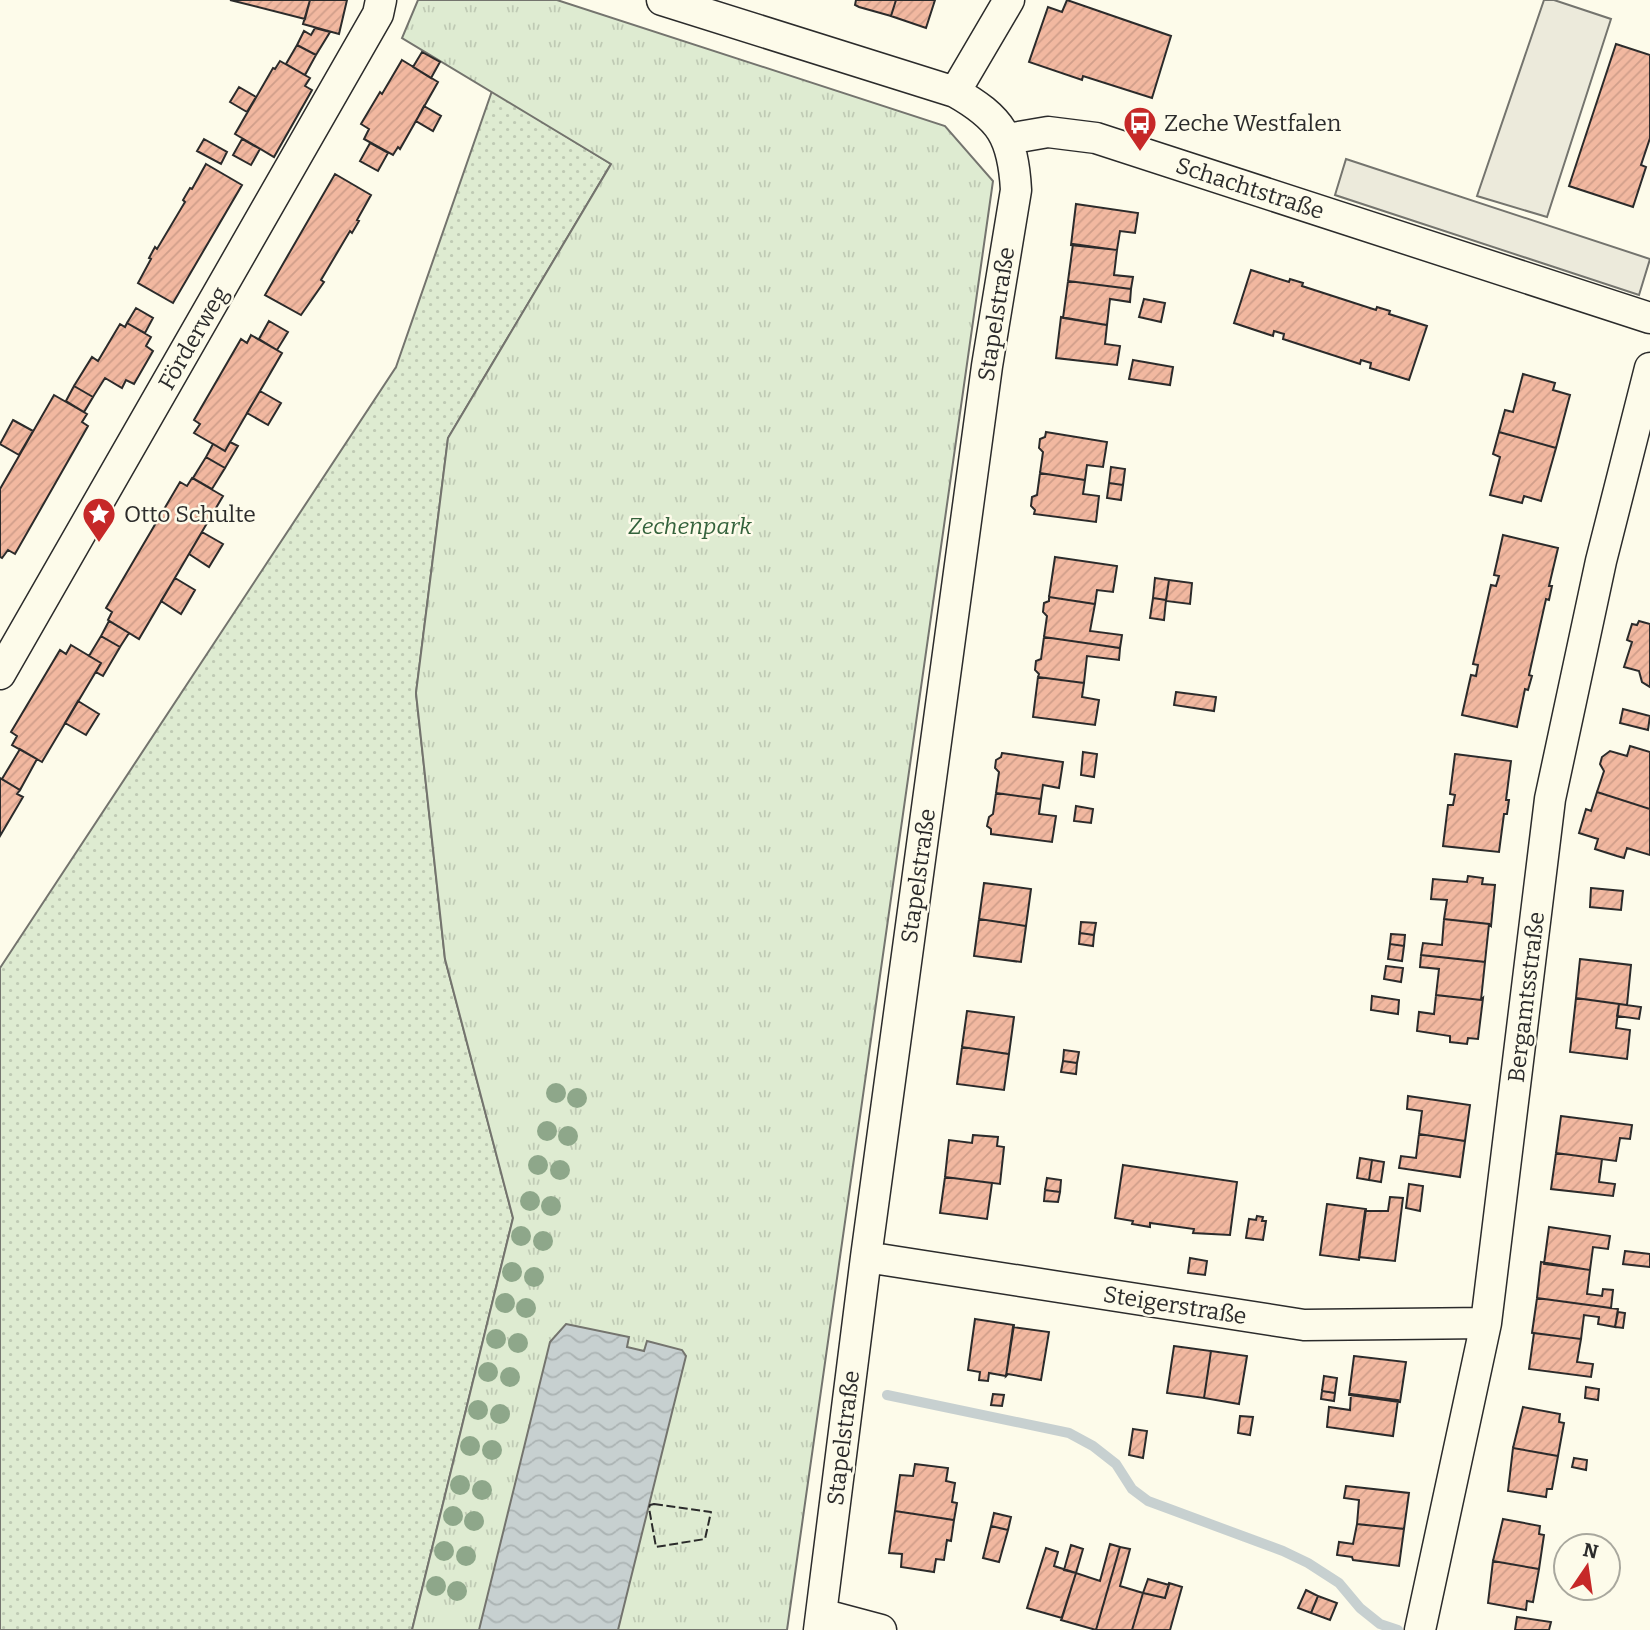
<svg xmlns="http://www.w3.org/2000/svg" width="1650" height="1630" viewBox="0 0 1650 1630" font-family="Bitter,serif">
<defs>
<pattern id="grass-dots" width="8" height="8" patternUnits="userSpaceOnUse" patternTransform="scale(1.75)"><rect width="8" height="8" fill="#deebd1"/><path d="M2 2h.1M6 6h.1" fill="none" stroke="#bfcab4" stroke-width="1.8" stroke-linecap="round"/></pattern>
<pattern id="park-tufts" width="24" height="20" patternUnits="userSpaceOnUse" patternTransform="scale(1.75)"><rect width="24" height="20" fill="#deebd1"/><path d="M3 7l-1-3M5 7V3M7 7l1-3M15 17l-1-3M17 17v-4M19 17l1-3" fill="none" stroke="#bfcab4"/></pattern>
<pattern id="water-waves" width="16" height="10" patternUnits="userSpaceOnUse" patternTransform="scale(1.75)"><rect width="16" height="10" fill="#c7d0d0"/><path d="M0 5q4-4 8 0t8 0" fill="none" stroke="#abb3b3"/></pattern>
<pattern id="building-hatch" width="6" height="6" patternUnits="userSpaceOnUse" patternTransform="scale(1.75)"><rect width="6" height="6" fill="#f2b8a0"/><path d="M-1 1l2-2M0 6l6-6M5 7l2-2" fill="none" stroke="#d09e8a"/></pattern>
</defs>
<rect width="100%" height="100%" fill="#fdfbea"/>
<!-- grass -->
<path fill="url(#grass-dots)" stroke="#74746e" stroke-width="2" d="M492,91L611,164L448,438L416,693L445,959L513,1218L412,1630H0V968L396,367Z"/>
<!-- park -->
<path fill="url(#park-tufts)" stroke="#74746e" stroke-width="2" d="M418,0H557L945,126L993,181L787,1630H412L513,1218L445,959L416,693L448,438L611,164L402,38Z"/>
<!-- parking -->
<path fill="#eceadb" stroke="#74746e" stroke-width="2" d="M1544,0H1554L1611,19L1547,217L1477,196Z
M1346,159L1650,259L1639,295L1335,195Z"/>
<!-- water -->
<path fill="url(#water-waves)" stroke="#74746e" stroke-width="2" d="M566,1324L629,1337L627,1347L644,1351L647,1341L682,1350L686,1356L618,1630H479L550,1342Z"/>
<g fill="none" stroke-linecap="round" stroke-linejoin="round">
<!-- stream -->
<path stroke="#c7d0d0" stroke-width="10" d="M887,1395L1069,1433L1093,1446L1116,1464L1132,1489L1148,1501L1283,1551L1308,1563L1339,1583L1360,1608L1380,1624L1398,1630"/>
</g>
<!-- building -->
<path fill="url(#building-hatch)" stroke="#2b2b2b" stroke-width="2" d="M230,0H310L305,19Z
M310,0H347L339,34L303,24Z
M856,0H896L891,16L859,7L855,5Z
M896,0H935L926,28L891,16Z
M1067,0L1171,36L1152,98L1083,76L1082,80L1029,62L1048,7L1062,12Z
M315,28L330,32L316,55L297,45L304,31L311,35Z
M1616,44L1650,55V138L1641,165L1646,167L1633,207L1569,186Z
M297,45L316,55L305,75L286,64Z
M422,52L440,62L431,78L413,67Z
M402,60L438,82L400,149L398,147L393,155L364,139L369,129L361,124L380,92L382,94Z
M280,61L310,78L305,86L312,90L274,157L235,134L273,68L275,69Z
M239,87L256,97L247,112L230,102Z
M424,106L441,116L433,131L416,121Z
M204,139L227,152L221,164L197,151Z
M242,139L260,149L251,165L233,155Z
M370,143L388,153L378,171L360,161Z
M206,164L242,185L173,303L138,283L151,259L149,258L155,247L157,249L185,202L183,200L190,188L192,189Z
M335,174L371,195L357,220L359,221L352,233L350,231L321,280L324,282L301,315L265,295Z
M1076,204L1138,213L1135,233L1120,231L1117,250L1071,245Z
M1073,244L1117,250L1114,275L1133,277L1131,289L1068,281Z
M1251,270L1289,282L1290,279L1303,283L1302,286L1376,310L1377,307L1390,311L1389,314L1427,326L1409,380L1370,368L1371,363L1361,360L1360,364L1283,339L1284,334L1274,331L1273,336L1234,323Z
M1068,281L1131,289L1130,302L1110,299L1107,325L1063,318Z
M1144,299L1165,303L1161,322L1139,317Z
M136,308L153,318L145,333L127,323Z
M1061,317L1107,325L1105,344L1120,346L1117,365L1056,358Z
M269,321L288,332L277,350L259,339Z
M127,323L151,337L146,346L153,351L134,384L126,380L122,388L105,378L93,397L74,386L92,357L98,361L120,324L125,327Z
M251,335L282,353L225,451L194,433L200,424L194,420L241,339L247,343Z
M1133,360L1173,367L1170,385L1129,379Z
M1523,374L1555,383L1553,390L1570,395L1556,448L1499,432L1505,410L1513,412Z
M74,386L93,397L84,412L66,401Z
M260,391L281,403L268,425L247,413Z
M54,395L87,414L82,422L88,426L15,554L8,550L2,558L0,557V489Z
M13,420L33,431L19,455L0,444Z
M1046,432L1107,442L1103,467L1087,465L1085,480L1040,473L1043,452L1039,448L1040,439L1045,437Z
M1499,432L1556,448L1541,501L1524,496L1522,503L1490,495L1500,457L1493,454Z
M230,442L238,446L225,468L206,457L213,444L225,451Z
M206,457L225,468L212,489L193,478Z
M1111,467L1125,469L1123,485L1109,483Z
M1040,473L1085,480L1083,494L1099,496L1096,522L1034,514L1035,510L1031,506L1032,497L1037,495Z
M192,478L223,496L139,639L108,620L112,612L106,608L180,482L187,486Z
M1109,483L1123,485L1121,500L1107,498Z
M202,532L223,544L209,567L189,554Z
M1503,535L1558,548L1549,586H1552L1549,600L1546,599L1529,675L1532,676L1528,690L1525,689L1517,727L1462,715L1471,675L1476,676L1478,665L1473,664L1491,585L1496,586L1499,576L1494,575Z
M1055,557L1117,566L1113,592L1097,590L1095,604L1049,597Z
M175,578L195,590L181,614L161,601Z
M1155,578L1169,580L1166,600L1153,598Z
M1169,580L1192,583L1190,604L1166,601Z
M1049,597L1095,604L1090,631L1122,635L1120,648L1044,637L1047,616L1043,612L1044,603L1049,601Z
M1153,598L1166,600L1164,620L1150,618Z
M109,621L129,633L120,647L101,636Z
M1639,621L1650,624V687L1642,682L1639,671L1624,667L1632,642L1627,640L1632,624L1637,625Z
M101,636L120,647L103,676L96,672L101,663L89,656Z
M1044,637L1120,648L1119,660L1087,656L1084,683L1038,677L1039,674L1035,670L1036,661L1041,659Z
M71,645L101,663L42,762L12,745L17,736L11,732L60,650L66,654Z
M1038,677L1084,683L1082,697L1099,700L1095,725L1033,717Z
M1176,692L1216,697L1214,711L1174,705Z
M78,701L99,714L86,735L65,723Z
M1623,709L1650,716L1648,730L1620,723Z
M1630,746L1650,752V809L1597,792L1604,771L1600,764L1602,757L1610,751L1627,756Z
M20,749L37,759L20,790L2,779Z
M1083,752L1097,754L1094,777L1081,775Z
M1002,753L1063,762L1059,788L1043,785L1041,799L996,793L999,772L995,768L996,760L1001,757Z
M1455,754L1511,761L1506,800H1509L1507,814H1504L1499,852L1443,846L1448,805H1453L1455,795L1450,794Z
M0,778L20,790L17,794L23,797L0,836Z
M1597,792L1650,809V855L1627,848L1624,858L1617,856L1595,849L1598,839L1579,833L1586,809L1591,811Z
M996,793L1041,799L1039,814L1056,816L1052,842L991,834V829L987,826L989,817L993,814Z
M1076,806L1093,809L1091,823L1074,821Z
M1468,876L1483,878L1482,884L1495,885L1491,926L1489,924L1444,919L1447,900L1431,899L1433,879L1467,882Z
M984,883L1031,889L1026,926L979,919Z
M1591,888L1623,891L1621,910L1590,907Z
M979,919L1026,926L1021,962L974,956Z
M1444,919L1489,924L1485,962L1421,955L1423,943L1442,945Z
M1081,922L1096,923L1094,935L1080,933Z
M1080,933L1094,935L1093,946L1079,944Z
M1391,934L1405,935L1404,946L1390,944Z
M1390,944L1404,946L1402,961L1388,959Z
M1421,955L1485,962L1481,1000L1436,995L1439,969L1420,967Z
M1580,959L1631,965L1627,1005L1576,998Z
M1386,966L1403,968L1401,982L1384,979Z
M1436,995L1481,1000L1483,998L1478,1039L1468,1038L1467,1044L1450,1042V1036L1417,1031L1419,1012L1434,1014Z
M1372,996L1399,1000L1398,1014L1371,1010Z
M1576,998L1619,1004L1616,1028L1630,1030L1627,1059L1570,1052Z
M1619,1004L1641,1007L1639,1019L1617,1016Z
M967,1011L1014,1017L1009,1054L962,1047Z
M962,1047L1009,1054L1004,1090L957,1084Z
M1064,1050L1079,1052L1077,1063L1063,1061Z
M1063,1061L1077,1063L1076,1074L1061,1072Z
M1408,1096L1470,1105L1465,1141L1419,1134L1422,1111L1407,1109Z
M1561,1116L1632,1125L1630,1139L1620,1138L1616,1161L1556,1153Z
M1419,1134L1465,1141L1460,1177L1399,1168L1401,1156L1416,1158Z
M973,1135L998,1137L997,1146L1004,1147L1000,1184L945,1177L949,1140L972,1143Z
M1556,1153L1602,1159L1599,1182L1615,1184L1613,1196L1551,1189Z
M1360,1158L1372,1160L1369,1180L1357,1178Z
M1372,1160L1384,1162L1381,1182L1369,1180Z
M1123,1165L1237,1182L1230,1235L1193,1233L1194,1229L1150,1223V1227L1132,1224L1133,1221L1115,1218Z
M945,1177L992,1183L987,1219L940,1213Z
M1047,1178L1061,1180L1060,1192L1045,1190Z
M1409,1184L1423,1186L1420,1211L1406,1208Z
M1045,1190L1060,1192L1058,1202L1044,1201Z
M1390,1197L1403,1198L1395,1261L1359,1257L1365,1211H1388Z
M1327,1204L1366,1209L1359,1260L1320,1255Z
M1257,1216L1263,1217L1262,1221H1266L1263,1240L1246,1238L1249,1219L1256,1220Z
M1549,1227L1610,1236L1608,1249L1593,1247L1590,1270L1544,1264Z
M1625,1251L1650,1254V1267L1623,1264Z
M1190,1258L1207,1261L1205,1275L1188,1273Z
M1541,1262L1590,1270L1587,1294L1602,1296L1603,1289L1613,1290L1611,1308L1537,1298Z
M1537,1298L1618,1309L1615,1327L1598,1324L1599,1317L1584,1315L1581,1339L1532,1333Z
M1618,1312L1625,1313L1623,1328L1615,1327Z
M975,1319L1014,1325L1006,1376L989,1373L988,1381L979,1380L980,1372L968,1370Z
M1013,1327L1049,1332L1041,1380L1008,1374L1006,1376Z
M1534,1333L1581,1339L1577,1362L1593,1364L1591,1377L1529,1369Z
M1174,1346L1211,1351L1204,1398L1167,1393Z
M1211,1351L1247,1356L1239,1404L1204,1398Z
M1354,1356L1406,1362L1400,1402L1349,1395Z
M1324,1376L1337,1378L1335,1393L1322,1391Z
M1586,1387L1599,1389L1598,1400L1585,1398Z
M1322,1391L1335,1393L1334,1401L1321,1399Z
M993,1394L1004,1395L1002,1406L991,1405Z
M1351,1394L1398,1400L1393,1436L1327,1427L1329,1407L1350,1410Z
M1523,1407L1560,1414L1559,1422L1564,1423L1558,1456L1513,1448Z
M1240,1416L1253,1417L1250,1435L1238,1433Z
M1133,1429L1147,1431L1143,1458L1129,1455Z
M1513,1448L1558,1456L1552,1489H1547L1546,1497L1508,1491Z
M1574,1458L1587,1460L1586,1470L1572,1467Z
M915,1464L948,1468L946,1481L955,1483L952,1502L957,1503L954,1520L895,1511L900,1475L913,1476Z
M1346,1486L1409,1493L1404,1529L1357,1524L1359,1500L1344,1498Z
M895,1511L954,1520L951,1541L947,1540L944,1560L936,1559L934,1572L901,1567L902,1554L889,1553Z
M994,1513L1011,1517L1008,1530L991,1526Z
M1503,1519L1540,1526L1539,1534L1544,1535L1539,1569L1493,1561Z
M1357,1524L1404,1529L1399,1566L1353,1560L1352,1557L1337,1555L1339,1542L1353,1544Z
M991,1526L1008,1530L999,1562L983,1558Z
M1110,1544L1120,1547L1096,1630L1061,1620L1076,1573L1100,1581Z
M1071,1545L1083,1549L1076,1573L1064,1570Z
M1120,1547L1130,1549L1120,1586L1143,1593L1132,1630H1096Z
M1046,1548L1058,1552L1054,1566L1076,1573L1062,1618L1027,1608Z
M1493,1561L1539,1569L1533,1602L1527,1601L1526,1610L1488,1603Z
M1148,1579L1169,1585L1165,1598L1143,1593Z
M1169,1583L1182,1587L1170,1630H1132L1143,1593L1165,1598Z
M1306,1590L1318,1596L1311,1613L1298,1608Z
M1318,1596L1337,1603L1330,1620L1311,1613Z
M1517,1617L1551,1622L1549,1630H1515Z"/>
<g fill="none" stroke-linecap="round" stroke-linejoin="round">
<defs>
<path id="street" d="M662,0L955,92C1001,118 1013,137 1016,190L987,366L866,1257L819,1630
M955,92L1009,0
M1007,139L1048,132L1096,138L1650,318
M0,674L378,14L381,0
M866,1257L1304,1325L1486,1323
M821,1614L881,1630
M1420,1630L1486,1323L1550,799L1601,561L1650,368"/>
</defs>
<!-- street casing -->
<use href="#street" stroke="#2b2b2b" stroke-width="33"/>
<!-- street -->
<use href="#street" stroke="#fdfbea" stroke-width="30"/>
<!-- fence -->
<path stroke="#2b2b2b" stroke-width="2" stroke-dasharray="9 3.5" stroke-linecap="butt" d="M654,1504L711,1512L705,1539L656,1547L649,1508L650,1505Z"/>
</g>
<!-- trees -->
<g fill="#8ea78a">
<circle cx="556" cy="1093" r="10"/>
<circle cx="577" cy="1098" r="10"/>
<circle cx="547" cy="1131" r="10"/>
<circle cx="568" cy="1136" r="10"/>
<circle cx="538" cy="1165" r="10"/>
<circle cx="560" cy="1170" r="10"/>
<circle cx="530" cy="1201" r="10"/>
<circle cx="551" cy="1206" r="10"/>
<circle cx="521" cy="1236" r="10"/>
<circle cx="543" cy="1241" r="10"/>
<circle cx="512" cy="1272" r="10"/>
<circle cx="534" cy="1277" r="10"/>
<circle cx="505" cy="1303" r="10"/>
<circle cx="526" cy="1308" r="10"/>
<circle cx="496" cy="1339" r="10"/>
<circle cx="518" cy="1343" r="10"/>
<circle cx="488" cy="1372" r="10"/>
<circle cx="510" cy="1377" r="10"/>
<circle cx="478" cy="1410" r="10"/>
<circle cx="500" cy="1414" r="10"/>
<circle cx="470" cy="1446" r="10"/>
<circle cx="492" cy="1450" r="10"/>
<circle cx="460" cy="1485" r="10"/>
<circle cx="482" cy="1490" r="10"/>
<circle cx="453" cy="1516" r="10"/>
<circle cx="474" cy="1521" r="10"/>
<circle cx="444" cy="1551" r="10"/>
<circle cx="466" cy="1556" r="10"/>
<circle cx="436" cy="1586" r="10"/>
<circle cx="457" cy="1591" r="10"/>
</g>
<!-- icons -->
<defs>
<symbol id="bus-pin" viewBox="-11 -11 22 30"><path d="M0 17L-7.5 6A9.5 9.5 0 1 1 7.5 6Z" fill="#c62828" stroke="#fdfbea"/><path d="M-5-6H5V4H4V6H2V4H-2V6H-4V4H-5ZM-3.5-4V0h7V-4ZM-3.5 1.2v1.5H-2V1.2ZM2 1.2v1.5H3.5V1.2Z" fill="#fff"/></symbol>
<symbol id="sight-pin" viewBox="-11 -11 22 30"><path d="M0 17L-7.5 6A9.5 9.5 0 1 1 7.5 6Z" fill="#c62828" stroke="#fdfbea"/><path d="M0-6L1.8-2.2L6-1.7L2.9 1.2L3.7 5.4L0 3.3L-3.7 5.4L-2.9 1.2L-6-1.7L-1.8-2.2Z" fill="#fff"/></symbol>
</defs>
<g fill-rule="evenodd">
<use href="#bus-pin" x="1121" y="104" width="38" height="52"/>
<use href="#sight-pin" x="80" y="495" width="38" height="52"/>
</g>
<g text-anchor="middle" stroke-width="5" stroke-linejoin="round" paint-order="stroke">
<!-- poi labels -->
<g font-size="23" fill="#2b2b2b" stroke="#fdfbea" text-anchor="start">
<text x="1164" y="131">Zeche Westfalen</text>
<text x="124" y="522">Otto Schulte</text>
</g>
<!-- street labels -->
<g font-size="23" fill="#2b2b2b" stroke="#fdfbea">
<text transform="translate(1250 188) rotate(18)" y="8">Schachtstraße</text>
<text transform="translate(996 314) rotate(-81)" y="8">Stapelstraße</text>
<text transform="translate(193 338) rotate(-60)" y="8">Förderweg</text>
<text transform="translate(918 876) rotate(-82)" y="8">Stapelstraße</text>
<text transform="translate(1526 997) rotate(-83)" y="8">Bergamtsstraße</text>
<text transform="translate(1175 1305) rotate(9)" y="8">Steigerstraße</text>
<text transform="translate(843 1438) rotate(-83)" y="8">Stapelstraße</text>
</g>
<!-- park labels -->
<g font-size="23" font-style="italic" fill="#34623c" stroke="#fdfbea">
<text x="690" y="534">Zechenpark</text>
</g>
</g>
<!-- north arrow -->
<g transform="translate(1587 1567) rotate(13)"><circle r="33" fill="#fdfbea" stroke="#a9a89e" stroke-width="2"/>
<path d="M0-5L12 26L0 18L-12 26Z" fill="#c62828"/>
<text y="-10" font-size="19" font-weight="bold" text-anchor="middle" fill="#2b2b2b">N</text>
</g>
</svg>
